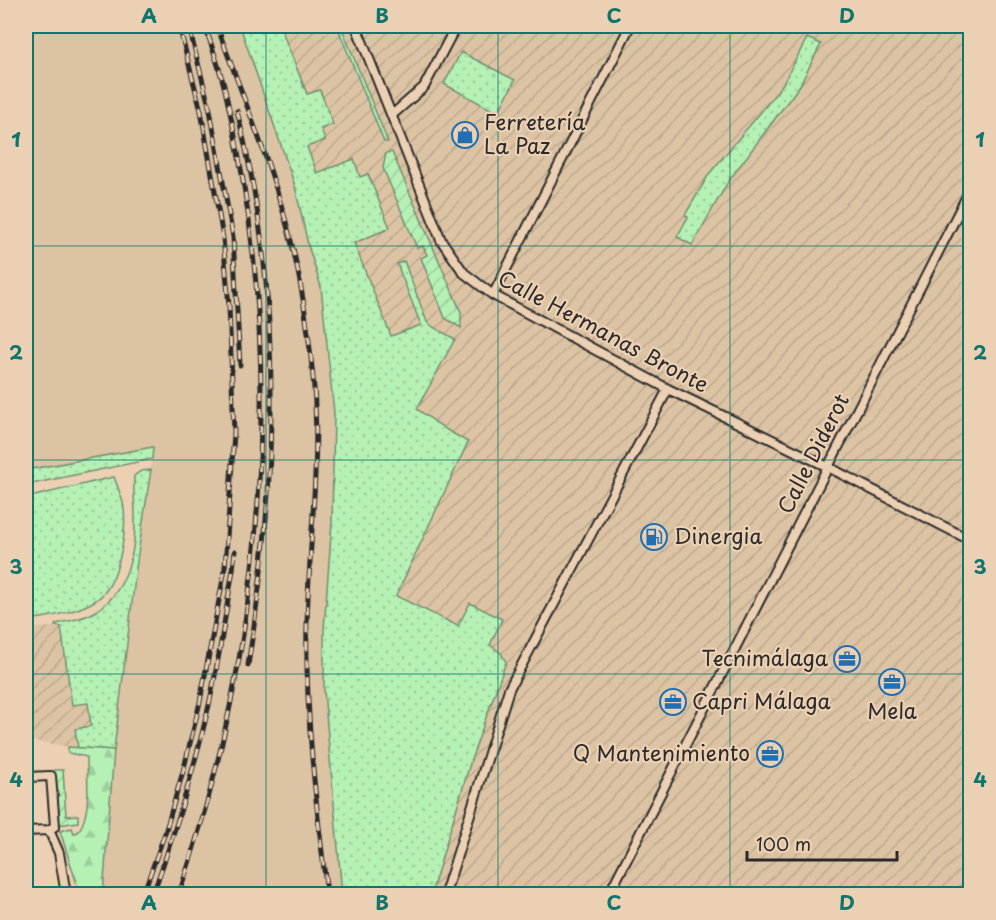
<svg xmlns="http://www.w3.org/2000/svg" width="996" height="920" viewBox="0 0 996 920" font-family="'Playpen Sans',sans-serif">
<defs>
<pattern id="industrial-furrows" width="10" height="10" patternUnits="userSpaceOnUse" patternTransform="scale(1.5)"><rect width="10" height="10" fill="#dcc3a4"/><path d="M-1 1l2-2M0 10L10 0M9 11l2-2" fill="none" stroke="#bda88d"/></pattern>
<pattern id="grass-dots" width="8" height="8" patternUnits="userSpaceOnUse" patternTransform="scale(1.5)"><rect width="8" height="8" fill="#b5f0b4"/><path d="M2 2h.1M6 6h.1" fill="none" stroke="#9cce9b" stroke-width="1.8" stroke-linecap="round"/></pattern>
<pattern id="forest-firs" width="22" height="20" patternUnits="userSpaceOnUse" patternTransform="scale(1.5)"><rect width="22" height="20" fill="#b5f0b4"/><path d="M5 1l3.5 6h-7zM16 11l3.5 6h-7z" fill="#9cce9b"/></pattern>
<pattern id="garden-furrows" width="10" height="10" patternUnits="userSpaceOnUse" patternTransform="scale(1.5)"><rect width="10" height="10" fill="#b5f0b4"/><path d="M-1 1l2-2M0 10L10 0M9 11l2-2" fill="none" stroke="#9cce9b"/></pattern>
</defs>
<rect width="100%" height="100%" fill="#ecd0b3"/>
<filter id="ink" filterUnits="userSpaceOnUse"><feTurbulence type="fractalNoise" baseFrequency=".0167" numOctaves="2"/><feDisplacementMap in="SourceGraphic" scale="12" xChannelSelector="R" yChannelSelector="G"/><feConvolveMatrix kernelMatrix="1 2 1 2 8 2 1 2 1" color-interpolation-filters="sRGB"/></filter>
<g filter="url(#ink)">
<!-- built -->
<path fill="#dcc3a4" d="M26,26H240L295,186L308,245L321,287L334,413L332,522L324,629V691L342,894H103L114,750L153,448L26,470Z"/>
<!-- industrial -->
<path fill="url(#industrial-furrows)" d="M240,26H970V894H431L472,757L506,662L501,653L490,645L459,626L396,596L467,442L447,430L417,409L308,245L295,186Z
M61,626L72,704L88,702L91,726L75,729L78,748L26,740V629Z"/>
<!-- grass -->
<path fill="url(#grass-dots)" stroke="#708e70" stroke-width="1.5" d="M240,26H280L307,94L320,90L333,124L321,129L325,140L307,147L317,173L354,159L360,177L368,174L390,228L354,243L391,336L421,325L397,264L404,261L427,322L433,327L455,339L417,409L447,430L468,442L396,596L458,626L470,603L502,619L490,645L501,653L506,662L472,757L431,894H342L324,691V629L332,522L334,413L321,287L308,245L295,186Z
M807,38L821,44L800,85L728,182L692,245L677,237L688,217L685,215L709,174L766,106L784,82Z
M461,52L515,80L498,113L444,84Z
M153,447L152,459L26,485V470Z
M151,470L138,554L114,750L78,748L75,729L91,726L88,703L72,705L61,627L55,626L56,624C67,621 81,619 91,614C126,596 136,553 135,517C135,503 133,490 134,476L141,471Z
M114,477C117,485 121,495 123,503C128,528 120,574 104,593C90,610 47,618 26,620V498Z"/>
<!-- forest -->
<path fill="url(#forest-firs)" stroke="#708e70" stroke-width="1.5" d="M68,747L114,750L103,894H80L60,831L72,828L74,833L78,832C92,813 87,780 87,757L68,753Z"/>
<!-- garden -->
<path fill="url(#garden-furrows)" stroke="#708e70" stroke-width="1.5" d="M337,26H341L388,142H384Z
M392,152L461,312V328L445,318L421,258L427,255L423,246L417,248L383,168L386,153Z
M54,770H63L66,816L78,815V822L59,825Z"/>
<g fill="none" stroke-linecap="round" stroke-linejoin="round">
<defs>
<path id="street" d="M356,26L441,240L464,273L493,295L668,389L828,467L970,540
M392,115L424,87L456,26
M493,295L630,26
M26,777L51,776L55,826L49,830
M49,830L59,853L66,894
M26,831L49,830
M445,894L509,689L668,389
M609,894L970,190"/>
</defs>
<!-- street casing -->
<use href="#street" stroke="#2b2b2b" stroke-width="12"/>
<!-- street -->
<use href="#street" stroke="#ecd0b3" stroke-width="8"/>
<defs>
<path id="rail" d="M217,26C244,100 276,175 294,253C304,297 310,343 314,388C320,466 309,545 307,623C305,715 316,804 327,894
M190,31L210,110L233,237L240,365
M237,111C283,291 278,483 248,665
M143,894L165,833L184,768L200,702L225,568L234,433L229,306L223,238L201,111L179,26
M153,894C175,832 194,770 209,705C219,661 225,615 233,570L235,551
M179,894C266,637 288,357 225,90C220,69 212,47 205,26"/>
</defs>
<!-- rail casing -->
<use href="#rail" stroke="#2b2b2b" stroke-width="5"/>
<!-- rail -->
<use href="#rail" stroke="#ecd0b3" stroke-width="3" stroke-dasharray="9" stroke-linecap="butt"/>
</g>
</g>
<!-- grid -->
<path fill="none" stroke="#0f766e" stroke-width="1.5" stroke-opacity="0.55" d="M266,26V894M498,26V894M730,26V894M26,246H970M26,460H970M26,674H970"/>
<!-- icons -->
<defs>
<symbol id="shop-ring" viewBox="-11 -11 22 22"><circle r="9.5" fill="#ecd0b3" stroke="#1f6fb2" stroke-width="1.5"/><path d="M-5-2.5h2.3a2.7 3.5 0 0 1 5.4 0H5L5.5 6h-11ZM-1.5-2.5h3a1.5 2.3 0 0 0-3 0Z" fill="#1f6fb2"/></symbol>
<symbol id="fuel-ring" viewBox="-11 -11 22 22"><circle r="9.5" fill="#ecd0b3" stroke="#1f6fb2" stroke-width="1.5"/><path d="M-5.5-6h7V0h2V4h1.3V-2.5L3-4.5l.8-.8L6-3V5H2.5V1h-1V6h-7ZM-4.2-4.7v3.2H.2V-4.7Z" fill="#1f6fb2"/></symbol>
<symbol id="office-ring" viewBox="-11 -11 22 22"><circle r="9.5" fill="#ecd0b3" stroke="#1f6fb2" stroke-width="1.5"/><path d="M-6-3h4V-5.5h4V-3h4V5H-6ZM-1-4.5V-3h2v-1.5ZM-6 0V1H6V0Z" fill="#1f6fb2"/></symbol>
</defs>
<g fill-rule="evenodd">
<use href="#shop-ring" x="450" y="120" width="30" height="30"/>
<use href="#fuel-ring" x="639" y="522" width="30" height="30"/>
<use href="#office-ring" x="832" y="644" width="30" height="30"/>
<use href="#office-ring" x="877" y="667" width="30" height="30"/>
<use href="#office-ring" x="658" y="687" width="30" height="30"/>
<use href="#office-ring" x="755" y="739" width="30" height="30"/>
</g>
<g text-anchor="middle" stroke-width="4.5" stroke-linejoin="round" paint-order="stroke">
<!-- poi labels -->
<g font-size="21" fill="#2b2b2b" stroke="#ecd0b3" text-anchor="start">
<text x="484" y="130">Ferretería<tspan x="484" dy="24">La Paz</tspan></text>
<text x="674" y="544">Dinergia</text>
<text x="828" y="666" text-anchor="end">Tecnimálaga</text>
<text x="692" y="709">Capri Málaga</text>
<text x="892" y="719" text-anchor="middle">Mela</text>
<text x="750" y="761" text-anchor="end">Q Mantenimiento</text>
</g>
<!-- street labels -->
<g font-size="21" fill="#2b2b2b" stroke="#ecd0b3">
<text transform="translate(603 332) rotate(28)" y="7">Calle Hermanas Bronte</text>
<text transform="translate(814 454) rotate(-63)" y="7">Calle Diderot</text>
</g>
</g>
<!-- margin -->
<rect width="996" height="920" fill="none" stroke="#ecd0b3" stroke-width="66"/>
<!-- scale -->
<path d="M747 851v9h150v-9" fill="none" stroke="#2b2b2b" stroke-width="3"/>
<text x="756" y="851" font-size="18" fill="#2b2b2b" stroke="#ecd0b3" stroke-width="4.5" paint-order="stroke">100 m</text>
<rect x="33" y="33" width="930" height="854" fill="none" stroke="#0f766e" stroke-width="2"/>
<g font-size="20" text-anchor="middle" font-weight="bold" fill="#0f766e">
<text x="149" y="23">A</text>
<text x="382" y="23">B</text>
<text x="614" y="23">C</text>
<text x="847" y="23">D</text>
<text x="16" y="147">1</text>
<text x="980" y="147">1</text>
<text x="16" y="360">2</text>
<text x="980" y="360">2</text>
<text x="16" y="574">3</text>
<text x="980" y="574">3</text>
<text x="16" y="787">4</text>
<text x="980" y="787">4</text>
<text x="149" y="910">A</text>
<text x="382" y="910">B</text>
<text x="614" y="910">C</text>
<text x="847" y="910">D</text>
</g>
</svg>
